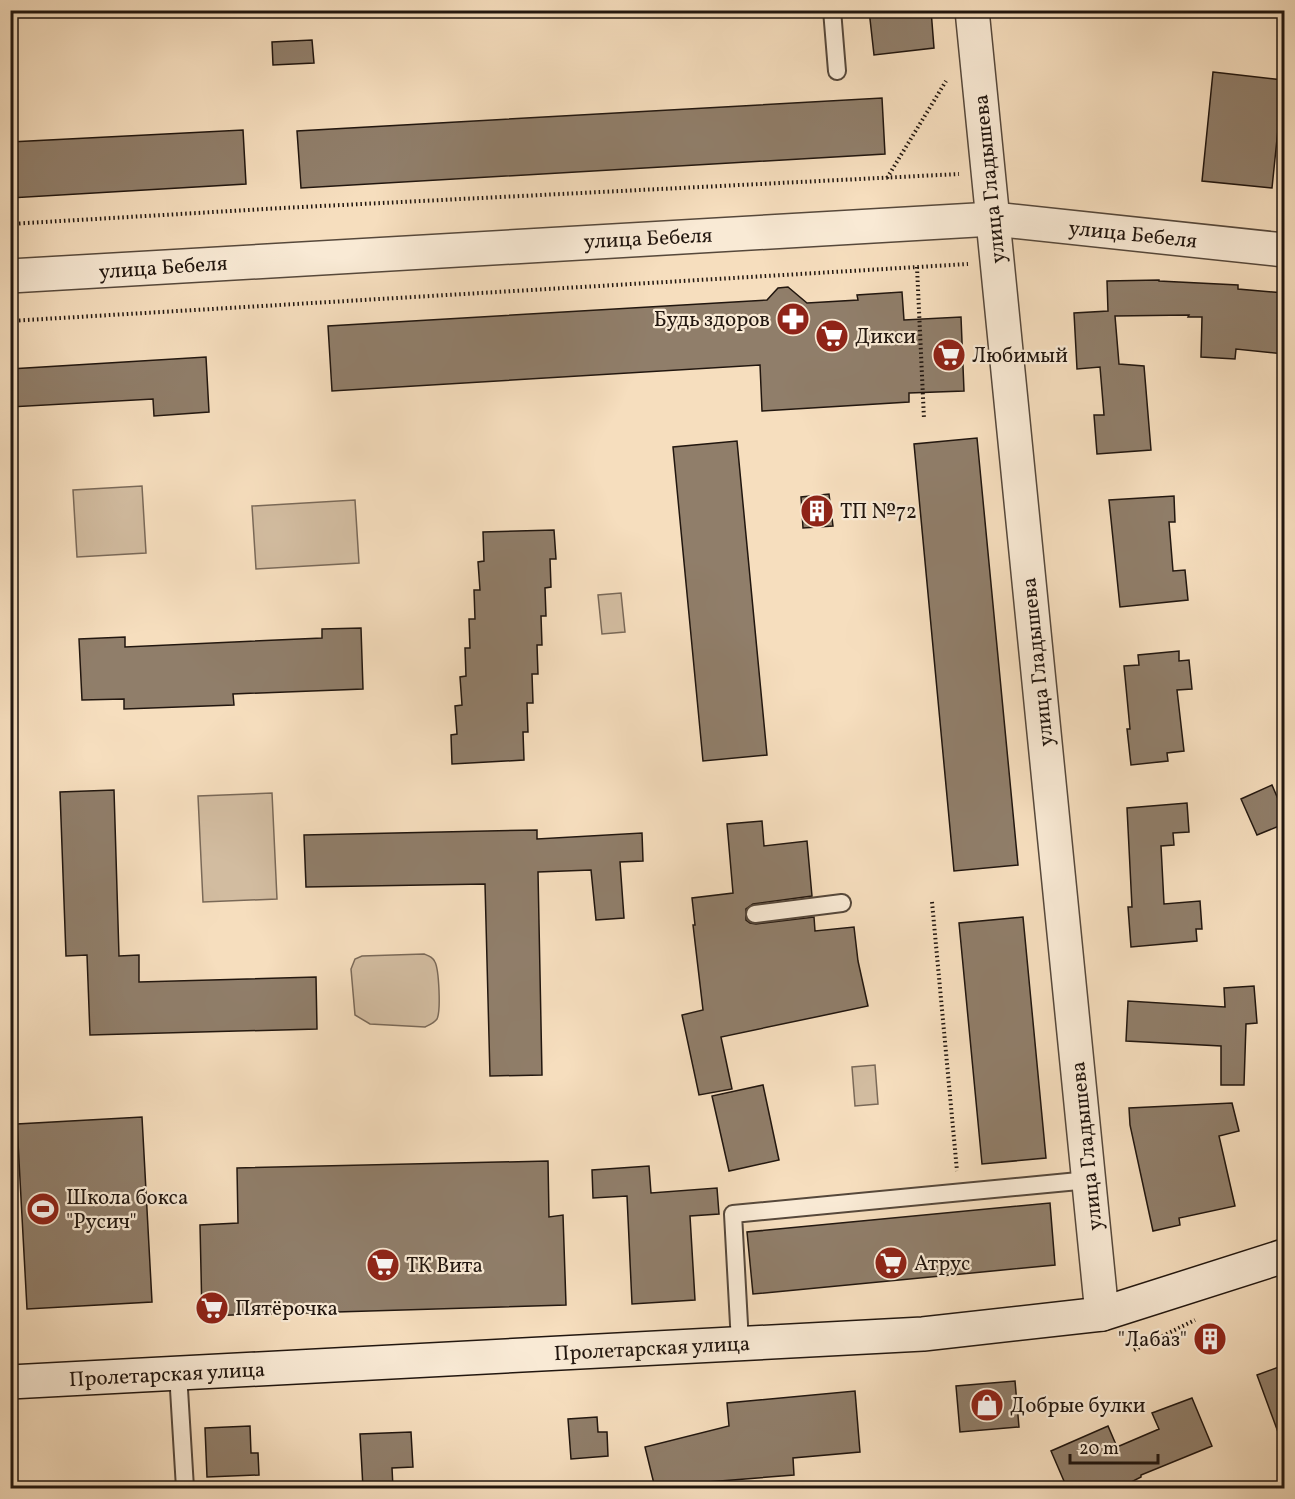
<svg xmlns="http://www.w3.org/2000/svg" width="1295" height="1499" viewBox="0 0 1295 1499" font-family="Vollkorn,serif">
<rect width="100%" height="100%" fill="#f6debe"/>
<filter id="stains"><feTurbulence type="fractalNoise" baseFrequency=".00333" numOctaves="4"/><feColorMatrix values="0 0 0 0 .2 0 0 0 0 .09 0 0 0 0 .02 0 0 0 .5 -.17"/></filter>
<radialGradient id="worn" r=".72"><stop offset=".6" stop-color="#630" stop-opacity="0"/><stop offset="1" stop-color="#630" stop-opacity=".3"/></radialGradient>
<!-- green -->
<path fill="#d2bca0" stroke="#7a6958" stroke-width="1.5" d="M142,486L146,553L77,557L73,490Z
M355,500L359,563L256,569L252,506Z
M621,593L625,632L602,634L598,595Z
M272,793L277,899L203,902L198,796Z
M424,954C429,956 433,957 435,962C439,970 441,1011 437,1019C434,1023 429,1025 425,1027L370,1024L355,1015L351,969L355,959L362,956Z
M875,1065L878,1104L855,1106L852,1067Z"/>
<!-- building -->
<path fill="#907e6a" stroke="#21160f" stroke-width="1.5" d="M869,10H931L934,48L874,55Z
M312,40L314,63L273,65L272,42Z
M1213,72L1283,80L1272,188L1202,181Z
M882,98L885,154L301,188L297,131Z
M243,130L246,184L10,198V142Z
M1159,280V281L1238,285V289L1284,293V354L1236,349L1235,359L1201,357L1202,317H1188L1189,315L1115,316L1119,364L1144,366L1151,450L1097,454L1094,415H1104L1100,367L1077,369L1074,313L1108,311L1107,281Z
M788,287L807,303L858,300L857,295L902,292L904,320L961,317L964,391L909,393V402L762,411L760,365L332,391L328,326L767,300L778,288Z
M206,357L209,412L154,416L153,399L10,407V369Z
M977,438L1018,865L954,871L914,444Z
M737,441L767,755L703,761L673,447Z
M829,494L833,526L803,528L801,497Z
M1174,496L1175,522H1169L1173,571L1185,570L1188,600L1120,607L1109,500Z
M554,530L556,559H550L551,587L545,588L546,616H541L542,645H537L538,674H532L533,703H527L528,732H523L524,760L452,764L451,735L457,734L455,706L462,705L460,677L466,676L465,648H470L469,619H475L474,590H480L478,562L484,561L483,532Z
M361,628L363,689L233,694L234,705L124,709V699L82,700L79,639L125,637V647L322,638V629Z
M1179,651V661L1189,660L1192,689L1177,690L1184,751L1167,753L1168,761L1131,765L1127,729H1130L1124,666L1139,665L1138,655Z
M1272,785L1284,813V824L1257,835L1241,799Z
M114,790L119,956L139,955V982L316,977L317,1029L90,1035L87,955L66,956L60,792Z
M1187,803L1189,832L1173,833L1174,845L1161,846L1164,904L1200,901L1202,929H1196L1197,941L1131,947L1128,907H1132L1127,808Z
M762,821L764,846L807,841L812,896L753,904L746,909V920L750,923L756,924L814,917L815,931L854,927L858,961L868,1006L721,1037L732,1089L699,1095L682,1015L703,1010L693,925H695L692,898L733,893L727,824Z
M537,830V839L642,833L643,861L620,862L624,918L596,920L591,870L538,872L542,1075L490,1076L485,884L306,887L304,835Z
M1023,917L1046,1158L982,1164L959,923Z
M1254,986L1257,1023L1246,1024L1244,1085H1221V1046L1126,1041L1128,1001L1225,1007L1224,988Z
M763,1085L779,1160L729,1171L712,1096Z
M1232,1103L1239,1131L1219,1136L1235,1206L1179,1218L1180,1225L1153,1231L1130,1125L1129,1108Z
M142,1117L152,1302L27,1309L17,1124Z
M548,1161L549,1217L563,1215L566,1305L202,1316L200,1225L238,1223L237,1168Z
M649,1166L651,1193L717,1188L719,1214L690,1216L695,1300L632,1304L627,1196L593,1198L592,1170Z
M1050,1203L1055,1265L753,1294L747,1232Z
M1284,1365V1442L1282,1443L1257,1375Z
M1015,1381L1019,1427L960,1432L956,1386Z
M855,1391L860,1452L793,1458L794,1475L708,1482L710,1488H655L645,1447L729,1426L727,1403Z
M1192,1398L1212,1446L1141,1475V1477L1131,1482L1134,1488H1067L1051,1451L1108,1426L1117,1447L1159,1429L1152,1413Z
M597,1417L598,1432H607L608,1456L571,1459L568,1419Z
M250,1426L251,1453H258L259,1475L207,1477L205,1428Z
M411,1432L413,1467L392,1468L393,1488H363L360,1434Z"/>
<g fill="none" stroke-linecap="round" stroke-linejoin="round">
<defs>
<path id="service" d="M832,10L837,71
M755,914L842,903
M740,1343L733,1214L1089,1180
M178,1373L185,1488"/>
<path id="minor" d="M972,10L1102,1314"/>
<path id="tertiary" d="M10,276L993,219L1284,250"/>
<path id="secondary" d="M10,1382L923,1334L1102,1314L1284,1256"/>
</defs>
<!-- service casing -->
<use href="#service" stroke="#56483b" stroke-width="20"/>
<!-- minor casing -->
<use href="#minor" stroke="#56483b" stroke-width="36"/>
<!-- tertiary casing -->
<use href="#tertiary" stroke="#56483b" stroke-width="36"/>
<!-- secondary casing -->
<use href="#secondary" stroke="#21160f" stroke-width="36"/>
<!-- path -->
<path stroke="#21160f" stroke-width="4" stroke-dasharray="1.5 3" stroke-linecap="butt" d="M887,178L946,81
M10,224L282,208L959,174
M917,267L924,419
M10,321L968,264
M932,902L957,1171
M1134,1350L1195,1320"/>
<!-- service -->
<use href="#service" stroke="#f9ead5" stroke-width="16"/>
<!-- minor -->
<use href="#minor" stroke="#f9ead5" stroke-width="33"/>
<!-- tertiary -->
<use href="#tertiary" stroke="#f9ead5" stroke-width="33"/>
<!-- secondary -->
<use href="#secondary" stroke="#f9ead5" stroke-width="33"/>
</g>
<!-- icons -->
<defs>
<symbol id="pharmacy-disc" viewBox="-11 -11 22 22"><circle r="9.5" fill="#8f2418" stroke="#f9ead5"/><path d="M-2-6h4v4h4v4h-4v4h-4v-4h-4v-4h4Z" fill="#fff"/></symbol>
<symbol id="supermarket-disc" viewBox="-11 -11 22 22"><circle r="9.5" fill="#8f2418" stroke="#f9ead5"/><path d="M-6-5.5h2.5l.6 2H6L4.5 2H-2.5L-4.4-4H-6ZM-1.5 3.2a1.3 1.3 0 1 0 .1 0ZM3 3.2a1.3 1.3 0 1 0 .1 0Z" fill="#fff"/></symbol>
<symbol id="building-disc" viewBox="-11 -11 22 22"><circle r="9.5" fill="#8f2418" stroke="#f9ead5"/><path d="M-4-6H4V6H1V3H-1V6H-4ZM-2.5-4.3h1.7v1.8h-1.7ZM.8-4.3h1.7v1.8H.8ZM-2.5-1h1.7V.8h-1.7ZM.8-1h1.7V.8H.8Z" fill="#fff"/></symbol>
<symbol id="stadium-disc" viewBox="-11 -11 22 22"><circle r="9.5" fill="#8f2418" stroke="#f9ead5"/><path d="M0-5a6.5 5 0 1 0 0 10a6.5 5 0 1 0 0-10ZM-3.5-1.8h7v3.6h-7Z" fill="#fff"/></symbol>
<symbol id="shop-disc" viewBox="-11 -11 22 22"><circle r="9.5" fill="#8f2418" stroke="#f9ead5"/><path d="M-5-2.5h2.3a2.7 3.5 0 0 1 5.4 0H5L5.5 6h-11ZM-1.5-2.5h3a1.5 2.3 0 0 0-3 0Z" fill="#fff"/></symbol>
</defs>
<g fill-rule="evenodd">
<use href="#pharmacy-disc" x="774" y="300" width="38" height="38"/>
<use href="#supermarket-disc" x="813" y="317" width="38" height="38"/>
<use href="#supermarket-disc" x="930" y="336" width="38" height="38"/>
<use href="#building-disc" x="798" y="492" width="38" height="38"/>
<use href="#stadium-disc" x="24" y="1190" width="38" height="38"/>
<use href="#supermarket-disc" x="872" y="1244" width="38" height="38"/>
<use href="#supermarket-disc" x="364" y="1246" width="38" height="38"/>
<use href="#supermarket-disc" x="193" y="1289" width="38" height="38"/>
<use href="#building-disc" x="1191" y="1320" width="38" height="38"/>
<use href="#shop-disc" x="968" y="1386" width="38" height="38"/>
</g>
<g text-anchor="middle" stroke-width="4.5" stroke-linejoin="round" paint-order="stroke">
<!-- street labels -->
<g font-size="21" fill="#21160f" stroke="#f9ead5">
<text transform="translate(989 179) rotate(-96)" y="7">улица Гладышева</text>
<text transform="translate(1133 234) rotate(6)" y="7">улица Бебеля</text>
<text transform="translate(648 238) rotate(-3)" y="7">улица Бебеля</text>
<text transform="translate(163 267) rotate(-4)" y="7">улица Бебеля</text>
<text transform="translate(1037 662) rotate(-96)" y="7">улица Гладышева</text>
<text transform="translate(1086 1146) rotate(-96)" y="7">улица Гладышева</text>
<text transform="translate(652 1348) rotate(-3)" y="7">Пролетарская улица</text>
<text transform="translate(167 1374) rotate(-3)" y="7">Пролетарская улица</text>
</g>
<!-- poi labels -->
<g font-size="21" fill="#21160f" stroke="#f9ead5" text-anchor="start">
<text x="770" y="326" text-anchor="end">Будь здоров</text>
<text x="855" y="343">Дикси</text>
<text x="972" y="362">Любимый</text>
<text x="840" y="518">ТП №72</text>
<text x="66" y="1204">Школа бокса<tspan x="66" dy="24">"Русич"</tspan></text>
<text x="914" y="1270">Атрус</text>
<text x="406" y="1272">ТК Вита</text>
<text x="235" y="1315">Пятёрочка</text>
<text x="1187" y="1346" text-anchor="end">"Лабаз"</text>
<text x="1010" y="1412">Добрые булки</text>
</g>
</g>
<!-- margin -->
<rect width="1295" height="1499" fill="none" stroke="#f6debe" stroke-width="36"/>
<rect x="12" y="12" width="1271" height="1475" fill="none" stroke="#21160f" stroke-width="3"/>
<rect x="18" y="18" width="1259" height="1463" fill="none" stroke="#21160f" stroke-width="1.5"/>
<!-- scale -->
<path d="M1070 1454v9h88v-9" fill="none" stroke="#21160f" stroke-width="3"/>
<text x="1079" y="1454" font-size="18" fill="#21160f" stroke="#f9ead5" stroke-width="4.5" paint-order="stroke">20 m</text>
<rect width="100%" height="100%" filter="url(#stains)"/>
<rect width="100%" height="100%" fill="url(#worn)"/>
</svg>
